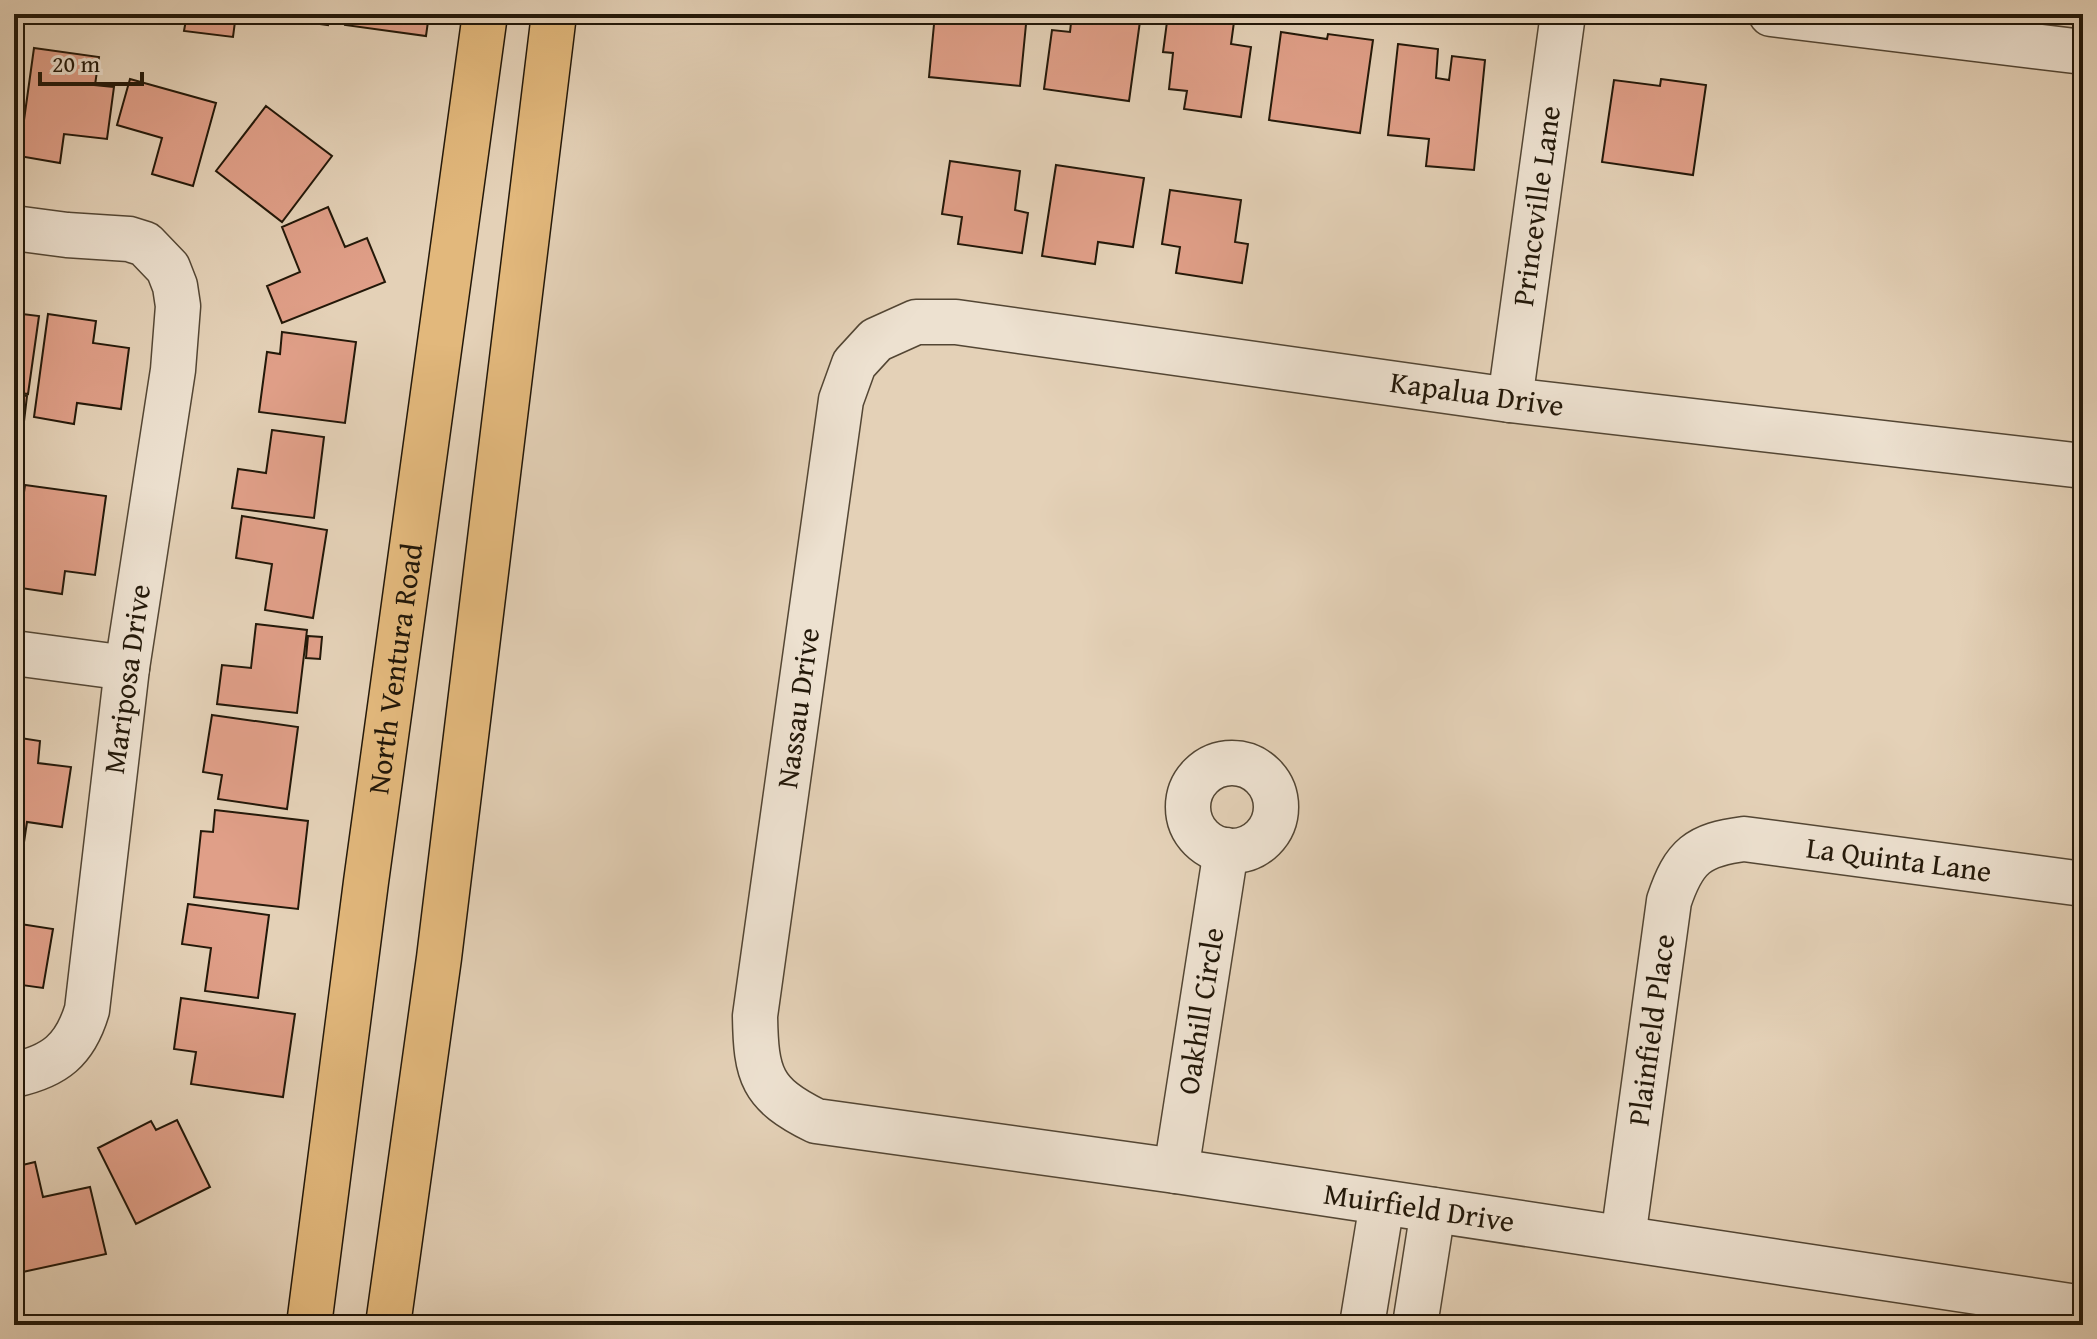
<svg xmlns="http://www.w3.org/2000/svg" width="2097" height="1339" viewBox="0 0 2097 1339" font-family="'Gentium Book Plus',serif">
<rect width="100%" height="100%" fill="#e4d1b7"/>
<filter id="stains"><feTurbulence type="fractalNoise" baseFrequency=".0025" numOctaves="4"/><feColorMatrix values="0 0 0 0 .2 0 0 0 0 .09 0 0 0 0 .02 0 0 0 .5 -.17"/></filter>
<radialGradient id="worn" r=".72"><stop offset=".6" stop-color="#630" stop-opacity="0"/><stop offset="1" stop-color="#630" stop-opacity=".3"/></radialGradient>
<!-- building -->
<path fill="#e09f88" stroke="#231809" stroke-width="2" d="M187,14H236L233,37L184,31Z
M246,14H329L328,25Z
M346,14H429L426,36L345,25Z
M935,14H1027L1020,86L929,77Z
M1072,14H1141L1129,101L1044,89L1052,30L1070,32Z
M1168,14L1234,22L1231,44L1251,47L1241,117L1184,109L1187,91L1169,89L1173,53L1163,52Z
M1281,32L1327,39L1328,34L1373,40L1360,133L1269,120Z
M1398,44L1438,49L1436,78L1449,80L1452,56L1485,60L1474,170L1426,166L1429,139L1388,135Z
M34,48L99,57L95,85L114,87L107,139L64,134L60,163L19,156Z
M14,75H21L14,138Z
M130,79L216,103L193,186L152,174L162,138L117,125Z
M1661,79L1706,85L1693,175L1602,162L1614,80L1660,86Z
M266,106L332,156L282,222L216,171Z
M950,161L1020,171L1015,210L1028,213L1022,253L958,244L962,217L942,214Z
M1056,165L1144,178L1133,247L1098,242L1095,264L1042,256Z
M1170,190L1241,200L1235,242L1248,244L1242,283L1176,273L1180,247L1162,244Z
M328,207L345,247L367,238L385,282L282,323L267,286L300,272L282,227Z
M14,313L39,316L28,394L14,392Z
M48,314L96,321L93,343L129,348L121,409L77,403L74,424L34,417Z
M282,332L356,342L345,423L259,412L267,352L280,354Z
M14,394L27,396L23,430L14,429Z
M272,430L324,437L314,518L232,508L238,469L266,473Z
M25,485L106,496L95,575L65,571L62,594L14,587V563Z
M242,516L327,530L313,618L265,610L272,564L236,558Z
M256,624L307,630L297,713L217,704L222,665L251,668Z
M308,636L322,637L320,659L306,658Z
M212,715L298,727L287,809L218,799L222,775L203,772Z
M14,737L40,741L38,763L71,767L62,827L27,822L23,849L14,848Z
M215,810L308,821L298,909L194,897L201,831L213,832Z
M188,904L269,915L258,998L205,991L211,948L182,944Z
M14,923L53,929L43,988L14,984Z
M181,998L295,1014L283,1097L191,1084L196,1052L174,1049Z
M177,1120L210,1187L136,1224L98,1148L151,1121L156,1130Z
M35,1162L43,1197L90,1187L106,1254L18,1273L14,1254V1167Z"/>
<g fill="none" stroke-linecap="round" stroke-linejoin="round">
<defs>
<g id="minor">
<path d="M1771,14L2083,52"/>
<path d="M14,228L67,235L129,239L145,244L168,268L175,286L178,306L173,370L127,668L87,1010C75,1050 55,1066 14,1075"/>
<path id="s1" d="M1510,400L1563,14"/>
<path id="s2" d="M2083,466L1510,400L956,322H916L876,340L854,364L841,400L755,1016C756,1075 761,1094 816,1121L1176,1171L2083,1308"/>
<path d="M14,653L127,668"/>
<circle cx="1232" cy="807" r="44"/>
<path id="s3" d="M1176,1171L1226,850"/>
<path id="s4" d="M1623,1238L1669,901C1684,856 1698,845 1744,839L2083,884"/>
<path d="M1362,1325L1382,1203"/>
<path d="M1415,1325L1433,1210"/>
</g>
<g id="major">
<path id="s5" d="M309,1325L366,882L485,14"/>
<path d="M388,1325L439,958L554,14"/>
</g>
</defs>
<!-- minor casing -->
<use href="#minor" stroke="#534634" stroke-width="47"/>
<!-- major casing -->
<use href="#major" stroke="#231809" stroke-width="47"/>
<!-- minor -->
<use href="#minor" stroke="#ede1d0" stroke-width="44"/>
<!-- major -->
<use href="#major" stroke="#e2b87c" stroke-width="44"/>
</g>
<g text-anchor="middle" stroke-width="6" stroke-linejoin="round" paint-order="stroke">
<!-- street labels -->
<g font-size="30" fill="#231809" stroke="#ede1d0">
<text dy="10" stroke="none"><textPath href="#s1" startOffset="196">Princeville Lane</textPath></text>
<text transform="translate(1477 394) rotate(8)" y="10">Kapalua Drive</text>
<text dy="10" stroke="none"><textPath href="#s5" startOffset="662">North Ventura Road</textPath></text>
<text transform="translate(127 679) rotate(-82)" y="10">Mariposa Drive</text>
<text transform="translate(798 708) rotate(-82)" y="10">Nassau Drive</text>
<text dy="10" stroke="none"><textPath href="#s4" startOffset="602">La Quinta Lane</textPath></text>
<text dy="10" stroke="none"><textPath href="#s3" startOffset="162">Oakhill Circle</textPath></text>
<text dy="10" stroke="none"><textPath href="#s4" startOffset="210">Plainfield Place</textPath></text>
<text dy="10" stroke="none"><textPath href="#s2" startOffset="2654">Muirfield Drive</textPath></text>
</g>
</g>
<!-- margin -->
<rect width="2097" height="1339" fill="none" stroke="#e4d1b7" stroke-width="48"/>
<rect x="16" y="16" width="2065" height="1307" fill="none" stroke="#231809" stroke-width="4"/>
<rect x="24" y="24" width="2049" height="1291" fill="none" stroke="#231809" stroke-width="2"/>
<!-- scale -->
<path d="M40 72v12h102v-12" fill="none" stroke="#231809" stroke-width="4"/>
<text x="52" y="72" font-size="24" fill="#231809" stroke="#ede1d0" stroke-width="6" paint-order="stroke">20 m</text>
<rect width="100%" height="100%" filter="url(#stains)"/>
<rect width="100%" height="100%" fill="url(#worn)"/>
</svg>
